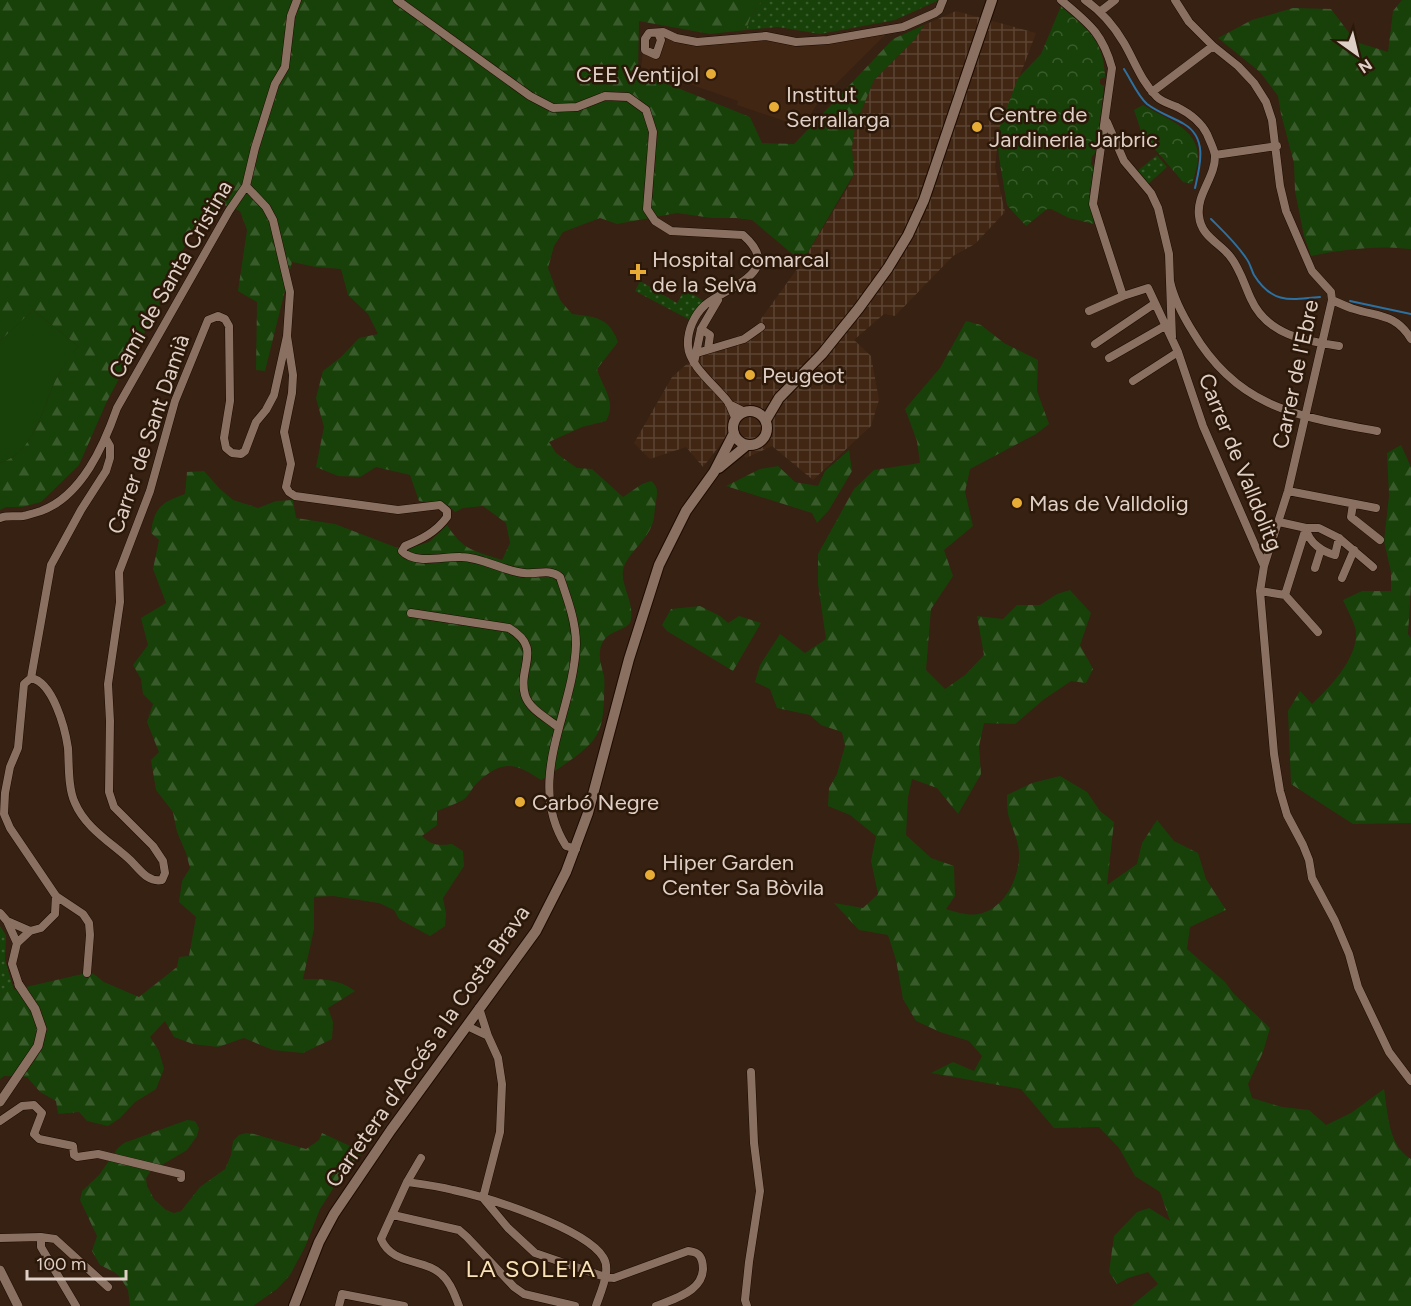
<svg xmlns="http://www.w3.org/2000/svg" width="1411" height="1306" viewBox="0 0 1411 1306" font-family="Figtree,sans-serif">
<defs>
<pattern id="industrial-grid" width="8" height="8" patternUnits="userSpaceOnUse" patternTransform="scale(1.5)"><rect width="8" height="8" fill="#412613"/><path d="M0 4h8M4 0v8" fill="none" stroke="#5c4434"/></pattern>
<pattern id="grass-dots" width="8" height="8" patternUnits="userSpaceOnUse" patternTransform="scale(1.5)"><rect width="8" height="8" fill="#184109"/><path d="M2 2h.1M6 6h.1" fill="none" stroke="#395b2b" stroke-width="1.8" stroke-linecap="round"/></pattern>
<pattern id="forest-firs" width="22" height="20" patternUnits="userSpaceOnUse" patternTransform="scale(1.5)"><rect width="22" height="20" fill="#184109"/><path d="M5 1l3.5 6h-7zM16 11l3.5 6h-7z" fill="#395b2b"/></pattern>
<pattern id="park-crowns" width="20" height="18" patternUnits="userSpaceOnUse" patternTransform="scale(1.5)"><rect width="20" height="18" fill="#184109"/><path d="M2 6a3 3 0 1 1 6 0M12 15a3 3 0 1 1 6 0" fill="none" stroke="#395b2b"/></pattern>
</defs>
<rect width="100%" height="100%" fill="#362113"/>
<!-- industrial -->
<path fill="url(#industrial-grid)" d="M956,11L1036,33L999,131L995,167L1005,212L975,244L953,256L895,316L884,314L854,340L871,356L879,400L871,426L813,480L772,446L746,458L724,440L703,467L686,447L650,459L634,443L672,377L688,363L725,341L753,330L802,262L848,187L854,174L852,147L855,126L874,80L915,39L924,25Z"/>
<!-- built -->
<path fill="#412613" d="M886,34L820,100L802,127L737,105L738,101L641,67L643,51L659,56L664,35L697,44L766,38L799,47Z"/>
<!-- grass -->
<path fill="url(#grass-dots)" d="M762,0H937V1L895,20L820,34L778,27L746,30L750,18Z
M1157,155L1167,167L1146,186L1135,173Z
M640,281L677,303L685,289L705,302L692,315L690,320L635,291Z
M0,926L6,935L5,960L14,990L0,993Z"/>
<!-- forest -->
<path fill="url(#forest-firs)" d="M0,0H762L750,18L746,30L710,34L639,21L638,72L750,117L762,143L794,144L893,39L924,25L915,39L874,80L855,126L852,147L854,174L802,262L752,220L736,218H712L677,213L617,224L600,218L563,232L554,246L548,268L560,300L572,314C595,317 609,317 618,342L597,369C603,389 617,401 606,421L582,427L549,442L556,453L577,468L592,469L623,497L642,484L651,481C659,487 657,493 656,502C654,510 655,518 652,525C646,540 632,550 625,564C616,582 637,602 630,623C623,631 610,631 604,640C596,652 601,664 604,676C605,684 604,691 604,699C603,728 599,739 575,757C563,765 553,773 541,780C516,763 503,759 478,782C472,787 470,795 463,800C455,804 445,808 437,811V825L422,836C431,845 438,846 452,844L463,851L464,866L443,898L446,914L445,926L430,936L399,919L394,910L379,903L333,896L314,897V929L303,979C323,979 339,979 355,991L328,1008L333,1022L332,1039L303,1053L273,1050L244,1038L218,1047L193,1044L174,1037L165,1021L150,1037L159,1051L164,1069L156,1089L135,1102L120,1118L108,1126L87,1121L79,1112L58,1114L56,1101L40,1092L27,1077L4,1076L0,1079V993L91,972L104,982L139,997L177,967L179,957L189,956L196,917L179,902L182,881L190,868L186,853L177,832L173,812L156,790L151,760L159,752L147,722L153,704L143,694L141,679L133,665L148,645L141,618L166,603L153,569L159,540L151,533C154,507 162,502 185,494L187,472L204,471L219,488L233,500L258,508L276,501L293,500L296,518L335,524L395,547H413L429,542L447,525C463,551 476,551 502,560L510,543L506,523L483,506L463,508L455,512L447,505L419,501L410,475L376,467L360,477L338,476L316,467L324,427L316,398L323,371L341,357L359,338L378,334L368,314L348,295L341,269L316,267L292,262L265,371L256,370L257,302L238,291L247,230L240,211L223,205L212,218L189,238L178,260L170,287L142,337L135,359L120,377L107,401L79,465L41,502L22,507H6L0,510V463C34,452 42,410 55,381C61,369 70,357 78,346L33,310L0,341Z
M1402,0H1411V249C1378,245 1343,249 1311,256L1304,236L1295,191L1294,163L1281,114L1278,96L1260,72L1218,38L1252,20L1293,8L1331,9L1356,42L1388,52L1393,11Z
M966,321L981,325L1004,343L1038,360L1037,391L1049,424L1036,434L970,469L965,492L973,526L944,550L953,576L931,609L926,670L945,689L965,675L984,655L977,616L1003,619L1017,605H1040L1057,594L1070,590L1091,613L1080,645L1093,669L1086,683L1071,681L1043,700L1015,724L984,723L979,746L981,774L958,814L937,788L912,779L908,797L906,835L931,858L954,866L955,896L946,909C956,912 968,916 978,914C1003,910 1018,880 1019,858C1020,843 1013,831 1009,818C1007,811 1007,802 1007,795L1032,783L1060,776L1087,792L1100,811L1114,822L1107,885L1137,864L1142,843L1157,820L1174,841L1198,853L1206,879L1226,910L1190,927L1187,949L1225,982L1234,994L1270,1028L1263,1052L1248,1084L1252,1098L1282,1107L1309,1110L1326,1125L1351,1113L1384,1089C1388,1113 1388,1146 1411,1159V1306H1131L1158,1284L1148,1272L1128,1278L1117,1284L1109,1272L1114,1236L1137,1212L1149,1208L1170,1221L1160,1192L1135,1176L1119,1148L1099,1127L1054,1128L1021,1089L931,1073L953,1062L974,1071L982,1056L969,1041L940,1032L916,1021L903,999L896,960L888,935L859,930L834,903L863,908L878,894L871,861L876,836L850,815L828,806L829,788L837,774L845,746L842,732L821,725L810,715L777,708L770,689L755,682L760,665L780,634L805,653L826,639L818,584V554L854,489L874,470L920,463L917,441L905,409L940,368Z
M1401,445L1411,467V587L1408,634L1411,638V823L1353,824L1291,784L1288,711L1300,691L1312,704C1330,687 1362,654 1355,627C1352,618 1347,609 1343,600L1362,591H1391V572L1384,541L1389,496L1387,453Z
M849,450L852,471L829,510L817,523L812,513L726,486L760,469L778,466L795,482L818,486L825,471Z
M700,606L720,616L728,623L739,616L761,623L733,671L667,631L662,625L671,609Z
M187,1120L195,1121L199,1128L197,1136L187,1150L150,1172L146,1178L147,1186L154,1199L166,1210L174,1213L181,1211L200,1187L225,1169L231,1155L233,1141L239,1135L246,1133L254,1134L306,1149L319,1140L322,1133L363,1152L341,1176L320,1209L305,1247L290,1275L277,1289L253,1306H130L128,1290L120,1277L114,1272L100,1265L92,1251L97,1236L80,1200L82,1191L99,1175L118,1148L124,1143Z"/>
<!-- park -->
<path fill="url(#park-crowns)" d="M1061,6C1087,29 1104,40 1105,77L1100,79V84L1104,86L1096,153L1092,156L1091,164L1094,167L1089,197L1094,224L1069,218L1051,209H1047L1026,226L1007,205L999,158L997,134L1018,78L1041,54Z
M1143,105C1165,119 1200,128 1198,160C1197,168 1194,176 1192,184L1183,182L1142,134L1134,110Z"/>
<!-- garden -->
<path fill="#184109" d="M33,310L78,346C71,357 61,369 55,381C42,410 34,452 0,463V341Z"/>
<g fill="none" stroke-linecap="round" stroke-linejoin="round">
<!-- stream -->
<path stroke="#2c71a1" stroke-width="2" d="M1124,69C1131,80 1138,96 1147,104C1159,113 1172,117 1184,124C1208,138 1200,166 1195,188
M1211,219C1223,231 1236,243 1246,258C1250,263 1251,269 1254,275C1272,304 1290,300 1320,297
M1350,301L1411,314"/>
<defs>
<path id="minor" d="M397,0L530,96L553,108L577,107L605,96L628,97L646,110L653,132L647,209L655,221L671,231L743,235C785,272 730,285 705,305C694,315 687,331 688,346C689,366 717,387 728,402C731,407 733,414 736,419
M1061,0C1088,23 1102,32 1112,68L1093,204L1123,296L1148,288L1178,352L1203,426L1264,566L1260,591L1274,754L1280,791L1287,815L1303,845L1309,860L1312,878L1335,921L1349,954L1358,987L1389,1052L1411,1081
M1085,0C1101,11 1114,26 1124,43C1135,62 1141,81 1157,97C1162,102 1170,104 1177,107C1189,113 1201,122 1207,134C1209,139 1214,149 1215,155C1216,177 1196,194 1199,216C1201,236 1218,242 1229,255C1240,268 1244,284 1251,299C1267,335 1305,341 1339,346
M1175,0L1189,22L1213,46L1238,66L1254,83L1266,102L1272,120L1280,186L1286,211L1312,271L1331,292L1332,300L1288,491L1264,566
M1101,11L1115,0
M658,33L661,40L656,55L645,50V39L649,33L663,32L676,38L697,42L766,36L796,42L828,40L903,27L935,13L939,10L943,0
M1152,92L1213,46
M1107,122L1124,161L1151,193L1158,208L1169,254L1172,337
M1215,155L1277,146
M246,186L266,207L273,220L290,292L287,336L293,375L292,393L284,432L291,464L286,487L289,492L295,496L398,510L440,505L447,511V517C436,532 422,539 405,546L402,551C415,565 444,556 461,557C482,557 503,571 524,573C537,575 549,568 560,577C567,598 576,621 576,644C574,713 524,779 566,846L576,849
M1170,281C1174,300 1183,316 1193,332C1238,408 1297,416 1377,431
M1332,300C1339,303 1347,307 1354,309C1379,317 1396,314 1411,339
M1089,311L1123,296
M701,329L710,335L708,349
M1095,344L1154,304
M697,353L744,339L761,327
M1109,358L1165,326
M694,363L701,329L718,300
M1133,381L1178,352
M729,404L745,412
M1288,491L1376,508
M1353,504L1351,517L1380,540
M0,518C7,515 15,517 23,516C29,515 35,513 41,511C82,496 104,445 117,408L229,211L246,186L255,148L275,84L285,67L291,16L297,0
M1279,522L1306,528H1319L1339,538L1373,567
M1306,529C1309,543 1323,552 1335,555L1339,538
M1315,568L1321,549
M1342,578L1354,550
M1260,591L1285,595L1318,632
M1285,595L1306,528
M411,613L509,628C544,649 517,667 525,695C529,709 547,718 558,727
M31,678C53,682 65,728 68,748C69,764 68,789 75,803C85,827 110,842 129,859C139,868 147,883 162,880L165,873L163,861L153,846L114,807L109,792L110,721L108,684L120,602L119,572L150,491L175,401L208,320L218,316L225,319L229,326L230,401L224,438L226,448L232,453L241,454L245,451L256,422L266,410L274,395L287,336
M0,913L7,921L17,943L12,964L19,985
M7,921L30,931
M17,943L30,931L41,928L55,914L56,896
M87,973L90,935L89,923L83,914L56,896L10,828L4,814L5,793L10,767L18,748L24,684L31,678L51,565L81,510L106,471L110,458V446L106,439
M479,1008L488,1036
M467,1026L488,1036L498,1058L502,1084L500,1132L483,1198L508,1228L535,1253L605,1277L614,1278L688,1251C695,1252 700,1253 702,1261C709,1289 677,1298 656,1306
M0,1121L22,1106L34,1105L42,1113L34,1134L39,1139L73,1146L74,1155L77,1157L98,1154L181,1174V1178
M421,1158L407,1182L381,1239C393,1267 426,1257 444,1277C452,1285 455,1296 459,1306
M407,1182C422,1184 438,1186 453,1190C487,1197 585,1228 603,1257C612,1270 600,1293 596,1306
M393,1215L459,1230L467,1237L514,1287L524,1294L575,1306
M41,1237V1247L76,1306
M0,1238L41,1237L55,1239L108,1287
M339,1306L342,1294L404,1306
M747,1306L745,1300L749,1262L760,1191L754,1143L751,1072"/>
<path id="tertiary" d="M0,1102L38,1046L42,1029L35,1009L19,985
M0,1270L18,1306"/>
<path id="secondary" d="M733 428a17 17 0 1 1 34 0a17 17 0 1 1-34 0Z
M766,420L779,398L822,354L859,308L888,268L908,235L924,200L992,0
M719,468L747,445
M294,1306L319,1242L334,1214L391,1130L536,931L566,872L588,813L629,659L659,565L686,511L714,472L734,433"/>
</defs>
<!-- minor casing -->
<use href="#minor" stroke="#1d0a01" stroke-width="9"/>
<!-- tertiary casing -->
<use href="#tertiary" stroke="#1d0a01" stroke-width="10"/>
<!-- secondary casing -->
<use href="#secondary" stroke="#1d0a01" stroke-width="12"/>
<!-- minor -->
<use href="#minor" stroke="#8a7060" stroke-width="8"/>
<!-- tertiary -->
<use href="#tertiary" stroke="#8a7060" stroke-width="9"/>
<!-- secondary -->
<use href="#secondary" stroke="#8a7060" stroke-width="10"/>
</g>
<!-- markers -->
<g fill="#e6ac36" stroke="#2c1809" stroke-width="2">
<circle cx="711" cy="74" r="6"/>
<circle cx="774" cy="107" r="6"/>
<circle cx="977" cy="127" r="6"/>
<path d="M635 263h6v6h6v6h-6v6h-6v-6h-6v-6h6z"/>
<circle cx="750" cy="375" r="6"/>
<circle cx="1017" cy="503" r="6"/>
<circle cx="520" cy="802" r="6"/>
<circle cx="650" cy="875" r="6"/>
</g>
<g text-anchor="middle" stroke-width="5" stroke-linejoin="round" paint-order="stroke">
<!-- poi labels -->
<g font-size="22" fill="#dfd0c7" stroke="#2c1809" text-anchor="start">
<text x="699" y="82" text-anchor="end">CEE Ventijol</text>
<text x="786" y="102">Institut<tspan x="786" dy="25">Serrallarga</tspan></text>
<text x="989" y="122">Centre de<tspan x="989" dy="25">Jardineria Jarbric</tspan></text>
<text x="652" y="267">Hospital comarcal<tspan x="652" dy="25">de la Selva</tspan></text>
<text x="762" y="383">Peugeot</text>
<text x="1029" y="511">Mas de Valldolig</text>
<text x="532" y="810">Carbó Negre</text>
<text x="662" y="870">Hiper Garden<tspan x="662" dy="25">Center Sa Bòvila</tspan></text>
</g>
<!-- street labels -->
<g font-size="22" fill="#dfd0c7" stroke="#2c1809">
<text transform="translate(170 279) rotate(-60)" y="8">Camí de Santa Cristina</text>
<text transform="translate(1295 374) rotate(-78)" y="8">Carrer de l'Ebre</text>
<text transform="translate(148 434) rotate(-71)" y="8">Carrer de Sant Damià</text>
<text transform="translate(1241 462) rotate(68)" y="8">Carrer de Valldolitg</text>
<text transform="translate(427 1046) rotate(-55)" y="8">Carretera d'Accés a la Costa Brava</text>
</g>
<!-- neighbourhood labels -->
<g font-size="24" letter-spacing="1.5" fill="#f9e1b8" stroke="#2c1809">
<text x="531" y="1277">LA SOLEIA</text>
</g>
</g>
<!-- north arrow -->
<g transform="translate(1357 54) rotate(146)" stroke="#2c1809" stroke-width="4.5" paint-order="stroke">
<path d="M0-4.5L10 22L0 15L-10 22Z" fill="#dfd0c7"/>
<text y="-9" font-size="16" font-weight="bold" text-anchor="middle" fill="#dfd0c7">N</text>
</g>
<!-- scale -->
<path d="M27 1270v9h99v-9" fill="none" stroke="#dfd0c7" stroke-width="3"/>
<text x="36" y="1270" font-size="18" fill="#dfd0c7" stroke="#2c1809" stroke-width="4.5" paint-order="stroke">100 m</text>
</svg>
